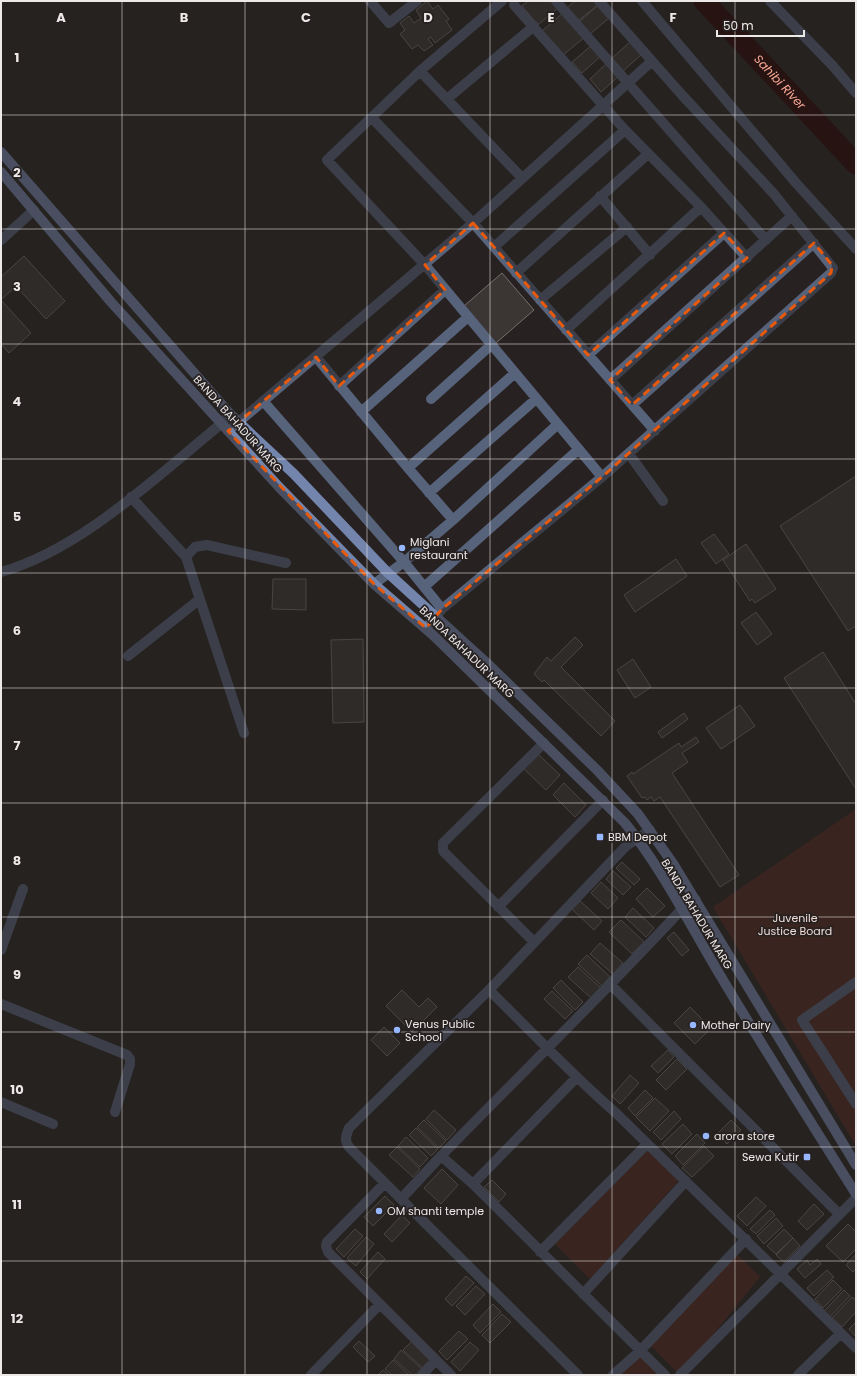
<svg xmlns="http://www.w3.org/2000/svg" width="857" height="1376" viewBox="0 0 857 1376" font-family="Poppins,sans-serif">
<rect width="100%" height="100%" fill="#272221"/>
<!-- green -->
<path fill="#50261d" d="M856,809V1146L713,907Z
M647,1144L682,1177L590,1279L550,1239Z
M734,1251L760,1277L680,1375L645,1340Z
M642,1353L665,1375H618Z"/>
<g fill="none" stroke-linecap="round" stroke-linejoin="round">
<!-- river -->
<path stroke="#280000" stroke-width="21" id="s1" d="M704,1L856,164"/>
</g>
<!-- building -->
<path fill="#3b3634" stroke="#756f6d" d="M427,1L433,9L438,5L449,19L446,21L452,30L435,43L431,37L428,39L433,45L424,51L418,45L412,49L400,34L405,30L400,23L409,16L414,23L421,18L416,10Z
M528,1H554L559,7L538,25L522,6Z
M575,1H595L598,5L578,21L567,8Z
M598,5L609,18L589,35L579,22Z
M564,12L585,37L563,55L542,31Z
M630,42L641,55L622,72L611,59Z
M592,45L601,56L582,73L572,62Z
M608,62L620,75L601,92L590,79Z
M24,256L65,301L46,319L16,286L1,300V277Z
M502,273L534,310L496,343L464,306Z
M1,300L31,333L9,353L1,344Z
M856,476V626L848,631L780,526Z
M714,534L729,554L716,564L701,543Z
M746,544L776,589L755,603L752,599L750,601L723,560Z
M676,559L687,576L635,612L624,595Z
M273,579H306V610L272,609Z
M756,612L772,634L757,645L741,623Z
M575,637L583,645L561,667L615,721L601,736L544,680L542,682L534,674L547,657L551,661Z
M363,639L364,722L333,723L331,640Z
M823,652L856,704V789L784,678Z
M633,659L651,687L635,698L617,670Z
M740,705L755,726L721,749L706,728Z
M684,713L688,719L662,738L658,732Z
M696,737L699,742L682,753L688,762L672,773L739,875L720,887L660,797L654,801L651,797L647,800L645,797L642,798L627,776L632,772L633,774L679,743L681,747Z
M537,753L560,775L546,790L523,768Z
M564,783L586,805L575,817L553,795Z
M622,862L640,879L634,885L616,868Z
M613,871L631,887L623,895L606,879Z
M601,882L618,898L608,909L591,893Z
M647,888L665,906L653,917L636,899Z
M579,900L602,921L594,930L571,908Z
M633,908L654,928L646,937L625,917Z
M621,920L644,942L632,954L609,932Z
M674,932L689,950L682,956L667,938Z
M600,943L623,963L613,974L590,954Z
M587,955L610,977L602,986L578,964Z
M578,967L601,988L591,998L568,977Z
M561,980L583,1002L575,1010L553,988Z
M402,990L419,1007L428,998L437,1007L412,1032L386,1006Z
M552,991L573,1011L565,1019L544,999Z
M690,1007L711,1028L695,1044L674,1023Z
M384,1027L400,1043L387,1056L371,1040Z
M668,1050L674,1057L658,1073L651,1066Z
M677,1059L687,1069L666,1090L656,1080Z
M630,1075L639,1083L620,1104L612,1096Z
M645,1090L653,1098L635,1116L628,1108Z
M655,1098L669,1111L650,1131L636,1117Z
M434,1110L456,1130L447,1140L426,1119Z
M674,1111L681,1119L661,1140L653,1132Z
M424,1120L446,1141L439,1148L417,1127Z
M731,1120L741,1130L727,1144L717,1134Z
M683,1124L692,1134L672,1154L662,1144Z
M416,1128L438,1149L431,1156L409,1135Z
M697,1134L705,1143L683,1165L675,1156Z
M406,1137L428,1158L420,1167L398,1146Z
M704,1146L714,1156L692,1177L682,1168Z
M397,1147L420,1169L413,1177L389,1155Z
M442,1169L458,1185L441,1204L424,1188Z
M492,1180L506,1194L499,1202L484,1187Z
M385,1196L394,1205L373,1226L364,1217Z
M756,1197L766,1206L747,1226L737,1216Z
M814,1204L824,1214L807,1230L798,1221Z
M770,1210L775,1215L756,1234L750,1229Z
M402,1215L410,1223L392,1242L384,1234Z
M776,1218L783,1226L764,1244L757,1236Z
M848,1224L856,1232V1249L843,1262L826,1246Z
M355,1229L363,1236L344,1257L336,1249Z
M784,1229L793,1238L776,1254L767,1246Z
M366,1237L374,1244L356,1266L347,1258Z
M793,1238L800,1246L784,1262L776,1255Z
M378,1252L385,1259L367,1279L360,1272Z
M856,1254V1269L853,1272L846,1265Z
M817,1259L821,1264L805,1278L797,1269L807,1260L810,1265Z
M827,1270L834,1277L814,1296L807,1288Z
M466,1276L474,1283L452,1306L445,1299Z
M833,1280L842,1289L823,1308L815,1299Z
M476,1286L485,1294L465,1315L456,1306Z
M844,1290L850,1296L829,1318L823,1312Z
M852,1297L856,1300V1312L842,1327L832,1318Z
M493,1304L501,1312L480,1333L473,1325Z
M502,1314L511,1322L490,1343L482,1335Z
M856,1322V1334L855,1336L849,1329Z
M459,1331L468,1339L447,1360L439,1351Z
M359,1341L375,1356L368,1362L353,1347Z
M412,1341L433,1361L425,1370L403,1350Z
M470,1342L479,1350L460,1371L451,1362Z
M401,1350L423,1370L418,1375H412L394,1359Z
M393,1360L409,1375H392L385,1369Z
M383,1370L389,1375H378Z"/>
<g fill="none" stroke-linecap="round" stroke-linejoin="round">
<!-- street -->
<path stroke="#57627b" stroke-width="10" d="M370,1L389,23L417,1
M502,1L420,71L327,160L425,265L602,477
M556,1L766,240
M642,1L796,183L856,249
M770,1L832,65L856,93
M514,5L625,130L701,207L747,258
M420,71L522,178
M447,99L534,26
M372,118L473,223L655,431
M600,196L650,255
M1,240L34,210
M494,247L625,130
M516,273L648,154
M540,300L627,227
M566,330L701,207
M588,355L724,233
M316,357L408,468L453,520
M610,380L792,216
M339,386L445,290
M431,399L491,345
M264,402L404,562L442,609
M632,405L814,243
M361,412L468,317
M228,431L473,223L652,61
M629,454L663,501
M408,468L515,373
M429,493L536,399
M131,497L186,557L244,733
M186,557L195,547L207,545L286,563
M1,572C82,549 157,476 221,424L230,414
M374,584L404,562L453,520L558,424
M424,587L579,449
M426,628L442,609L602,477L831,273L833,268L774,194L682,95L599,1
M128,656L200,599
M498,907L603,800
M534,942L443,851V843L544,743
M1,950L23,889
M856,982L802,1020L856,1104
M611,985L839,1214
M489,990C531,1031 571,1074 616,1113L856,1348
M1,1004L127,1055L130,1059V1064L115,1112
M1,1102L53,1124
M441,1156L401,1199L349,1147C344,1140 346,1136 349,1128L489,990L626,846L650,830
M473,1184L576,1078
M401,1199L578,1375
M540,1252L647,1144
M583,1294L686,1181
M380,1304L328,1252L326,1246L327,1242L385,1183
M311,1375L380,1304L451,1375
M422,1375L436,1360
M613,1375L640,1351L746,1239
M665,1375L473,1184L441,1156C521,1074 603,994 681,910L696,900
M680,1375L856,1198
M798,1375L841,1333"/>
<!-- secondary -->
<path stroke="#7385ad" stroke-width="10" d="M1,152L230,414L294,474L388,573L490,666L597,770L638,814L674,865L856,1165
M1,172L111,302L279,487L374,584L434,636L625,823C661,867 690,925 720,975C764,1049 810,1121 856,1194"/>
</g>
<!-- marked area -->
<path d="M0 0H857V1376H0ZM473,223L588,355L724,233L747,258L610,380L632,405L814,243L832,265L831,273L602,477L442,609L426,628L374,584L228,431L316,357L339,386L445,290L425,265Z" fill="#272221" fill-opacity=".55" fill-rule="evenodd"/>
<path fill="none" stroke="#e8590c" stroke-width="3" stroke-dasharray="8 5" stroke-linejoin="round" d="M473,223L588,355L724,233L747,258L610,380L632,405L814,243L832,265L831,273L602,477L442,609L426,628L374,584L228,431L316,357L339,386L445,290L425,265Z"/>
<!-- grid -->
<path fill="none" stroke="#ede9e9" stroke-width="1" stroke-opacity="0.55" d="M122,1V1375M245,1V1375M367,1V1375M490,1V1375M612,1V1375M735,1V1375M1,115H856M1,229H856M1,344H856M1,459H856M1,573H856M1,688H856M1,803H856M1,917H856M1,1032H856M1,1147H856M1,1261H856"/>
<!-- markers -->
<g fill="#96b6fd" stroke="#272221" stroke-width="1.5">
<circle cx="402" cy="548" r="4"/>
<rect x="596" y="833" width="8" height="8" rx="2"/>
<circle cx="693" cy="1025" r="4"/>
<circle cx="397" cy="1030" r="4"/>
<circle cx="706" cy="1136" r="4"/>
<rect x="803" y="1153" width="8" height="8" rx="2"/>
<circle cx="379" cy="1211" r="4"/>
</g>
<g text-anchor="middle" stroke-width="3.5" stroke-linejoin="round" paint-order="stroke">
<!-- street labels -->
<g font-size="11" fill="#ede9e9" stroke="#272221">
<text transform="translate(238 424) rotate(48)" y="4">BANDA BAHADUR MARG</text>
<text transform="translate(467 652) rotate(44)" y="4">BANDA BAHADUR MARG</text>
<text transform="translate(697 914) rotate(59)" y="4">BANDA BAHADUR MARG</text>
</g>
<!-- poi labels -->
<g font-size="11" fill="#ede9e9" stroke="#272221" text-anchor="start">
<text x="410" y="546">Miglani<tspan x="410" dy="13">restaurant</tspan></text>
<text x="608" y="841">BBM Depot</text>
<text x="405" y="1028">Venus Public<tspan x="405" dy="13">School</tspan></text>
<text x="701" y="1029">Mother Dairy</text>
<text x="714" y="1140">arora store</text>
<text x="799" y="1161" text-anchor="end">Sewa Kutir</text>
<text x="387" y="1215">OM shanti temple</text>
</g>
<!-- park labels -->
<g font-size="11" fill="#f0dbd6" stroke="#272221">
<text x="795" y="922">Juvenile<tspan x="795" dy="13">Justice Board</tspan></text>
</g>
<!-- water labels -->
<g font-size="12" font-style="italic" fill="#f8a894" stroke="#272221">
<text dy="4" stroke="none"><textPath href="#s1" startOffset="111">Sahibi River</textPath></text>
</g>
</g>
<g font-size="13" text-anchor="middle" font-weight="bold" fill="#ede9e9" stroke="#272221" stroke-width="3.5" stroke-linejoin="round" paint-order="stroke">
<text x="61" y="22">A</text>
<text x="184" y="22">B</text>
<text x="306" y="22">C</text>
<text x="428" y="22">D</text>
<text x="551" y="22">E</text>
<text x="673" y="22">F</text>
<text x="17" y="62">1</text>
<text x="17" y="177">2</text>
<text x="17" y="291">3</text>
<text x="17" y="406">4</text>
<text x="17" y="521">5</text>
<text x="17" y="635">6</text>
<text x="17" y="750">7</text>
<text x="17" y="865">8</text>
<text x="17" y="979">9</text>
<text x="17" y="1094">10</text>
<text x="17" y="1209">11</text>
<text x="17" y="1323">12</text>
</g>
<!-- border -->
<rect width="857" height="1376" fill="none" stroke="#ede9e9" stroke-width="4"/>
<!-- scale -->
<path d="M717 30v6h87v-6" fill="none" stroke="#ede9e9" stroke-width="2"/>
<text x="723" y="30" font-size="12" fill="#ede9e9" stroke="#272221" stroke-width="3" paint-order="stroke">50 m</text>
</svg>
